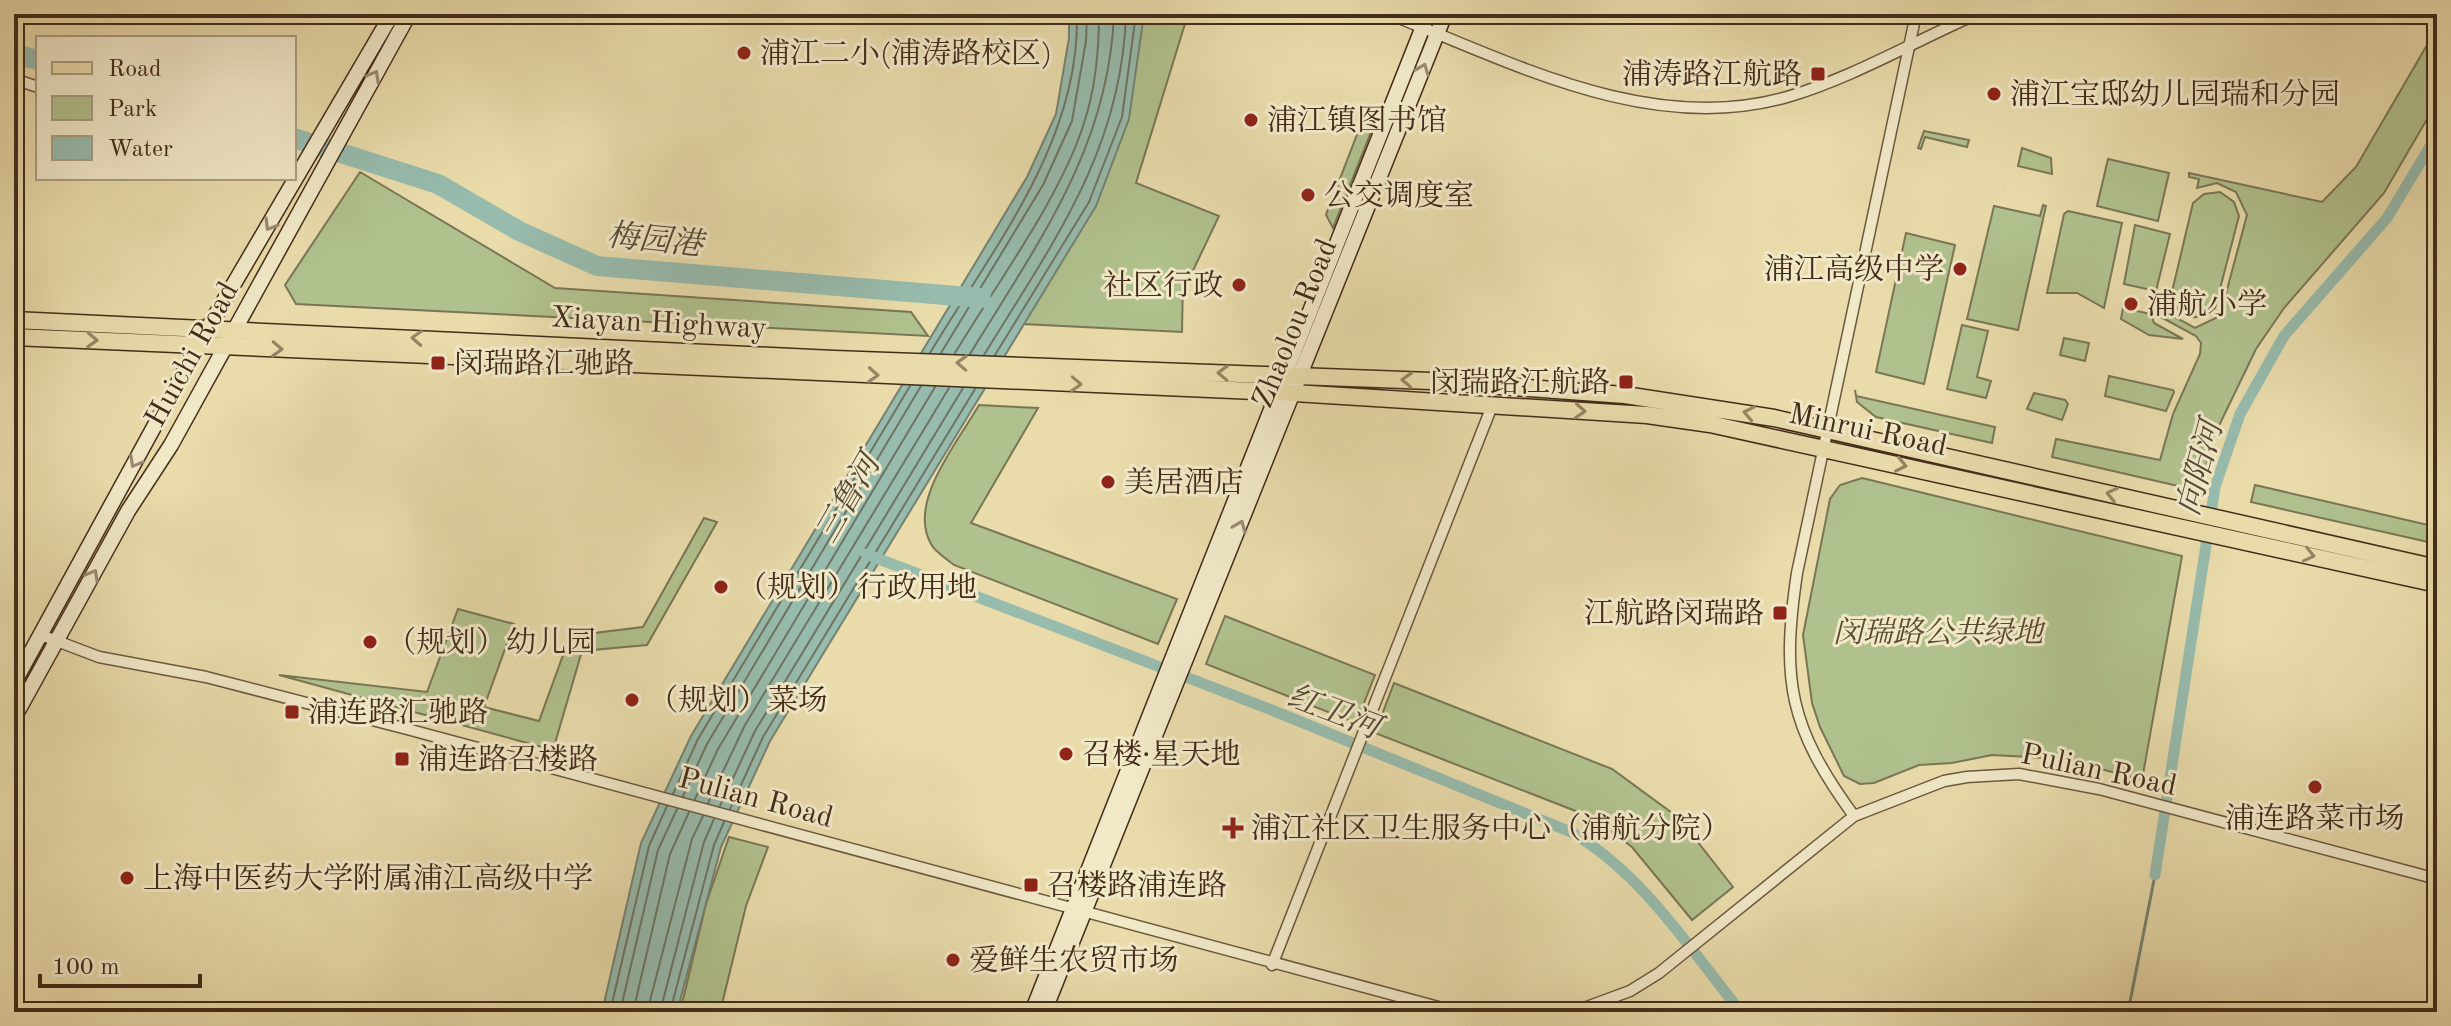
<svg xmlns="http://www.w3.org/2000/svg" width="2451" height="1026" viewBox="0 0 2451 1026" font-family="'Old Standard TT','Noto Serif SC',serif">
<rect width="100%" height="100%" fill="#e9dbaa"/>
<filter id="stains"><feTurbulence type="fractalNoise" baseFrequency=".0025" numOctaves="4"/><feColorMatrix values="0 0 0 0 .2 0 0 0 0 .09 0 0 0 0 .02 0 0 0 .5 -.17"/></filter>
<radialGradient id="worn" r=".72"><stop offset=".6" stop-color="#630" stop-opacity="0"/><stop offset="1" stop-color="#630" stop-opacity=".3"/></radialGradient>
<!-- green -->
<path fill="#b0c18d" stroke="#7a7654" stroke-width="2" d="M1104,14H1188L1136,183L1219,216L1189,279H1183L1182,332L1023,324Z
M2437,28V102L2384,193L2284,308L2256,349L2213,438L2200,491L2052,457L2056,439L2160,460L2173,414L2200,354L2201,343L2196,336L2159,316L2158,308L2195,328L2220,316L2247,215L2236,192L2217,183L2197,188L2199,179L2189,177V173L2322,202L2356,167Z
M1924,131L1969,140L1967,147L1925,137L1921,149L1918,148Z
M1358,132H1371L1333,228L1326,215Z
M2022,148L2051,158L2052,174L2018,166Z
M2108,159L2169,173L2158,221L2097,206Z
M360,172L555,288L911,312L928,336L296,304L285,285Z
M2220,192L2234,202L2239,216L2215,308C2198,323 2178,320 2171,296L2193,203L2204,194Z
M2043,205L2046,206L2018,330L1967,319L1994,206L2040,216Z
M2068,211L2122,223L2104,308L2077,293H2047L2064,214Z
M2135,225L2170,234L2156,291L2124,284Z
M1906,233L1955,245L1924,384L1876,372Z
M2123,308L2151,314L2154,323L2183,339L2149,335L2121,319Z
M1962,325L1988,331L1977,377L1991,381L1986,398L1947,389Z
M2064,338L2089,343L2085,361L2060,355Z
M2109,376L2173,390L2174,392L2166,411L2105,396Z
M1855,390L1856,396L1995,427L1992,443L1876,417L1857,402Z
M2034,393L2065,400L2068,404L2062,420L2027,409Z
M979,405L1038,408L971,523L1177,599L1158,644L954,565C947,559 935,552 931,544C907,502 958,442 979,405Z
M1862,478L2182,556L2142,780L2063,759L1992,755L1952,763L1919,765L1874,783L1860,784L1844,776L1820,727L1812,703L1803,635L1830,499L1840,485Z
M2255,485L2437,527V544L2251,502Z
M704,518L717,522L647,645L582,651L553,750L279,675L427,692L458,609L514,624L484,707L539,721L570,636L643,627Z
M1225,616L1375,675L1356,723L1206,664Z
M1394,683L1612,769L1679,818L1733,887L1692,920L1632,847L1591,817L1375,733Z
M729,837L768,847L746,906L720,1012H680L706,904Z"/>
<!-- water -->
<path fill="#97bbad" stroke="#758272" stroke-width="2" d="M1069,14H1144L1129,119L1096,206L770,741L721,847L677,1012H602L641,843L691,736L1027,177L1056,114L1069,38Z"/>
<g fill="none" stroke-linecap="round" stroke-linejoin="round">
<!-- shore -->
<path stroke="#6d7464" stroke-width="2" d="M930,353C993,248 1080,142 1077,14
M941,353L1043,185L1072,121L1086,41L1087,14
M955,353C995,286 1061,197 1084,123C1095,90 1099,49 1099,14
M970,354C1037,244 1109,148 1114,14
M984,355C1052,244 1122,150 1126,14
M995,355L1089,202L1122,117L1136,14
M673,794L698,739L910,386
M683,796L707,744L921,386
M695,799L718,749L935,387
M708,803L745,725L949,388
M720,806L755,731L963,388
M730,809L763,737L975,389
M610,1012L649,846L667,806
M620,1012L658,850L677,809
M633,1012L670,854L689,812
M647,1012L692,839L703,816
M660,1012L704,842L714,819
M670,1012L714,845L724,822"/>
<!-- stream -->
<path stroke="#758272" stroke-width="3" d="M2128,1012L2155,875"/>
<!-- canal -->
<path stroke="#97bbad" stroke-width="11" d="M866,554L1274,711L1571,832C1643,874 1690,949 1741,1012
M2155,875L2215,487L2240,414L2284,336L2387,218L2437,135"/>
<!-- river -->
<path stroke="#97bbad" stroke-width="20" d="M14,54L38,60
M294,138L438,184L519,231L597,266L981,298"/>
<defs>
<path id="street" d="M1389,14C1513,63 1651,136 1787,97C1852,78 1915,41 1977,14
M14,79L38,87
M41,635L99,657L206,677L407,729L1457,1012
M1854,816C1789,727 1781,681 1797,573L1916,14
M1272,965L1492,406
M1573,1012L1630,991L1659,973L1854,816L1944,781L1967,777L2019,774L2099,789L2437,879"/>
<path id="secondary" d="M14,683L208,328L392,14
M14,718L128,511L171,445L409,14
M1032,1012L1428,14
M1044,1012L1445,14"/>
<path id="primary" d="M14,320L834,359L1431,381L1625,395L1774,418L2437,568
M14,337L1278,392L1647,415L1710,424L2437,584"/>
</defs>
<!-- street casing -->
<use href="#street" stroke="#6c583e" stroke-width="13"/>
<!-- secondary casing -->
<use href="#secondary" stroke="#432c1a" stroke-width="17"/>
<!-- primary casing -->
<use href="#primary" stroke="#432c1a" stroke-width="19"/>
<!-- street -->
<use href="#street" stroke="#f1e8c8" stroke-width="10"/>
<!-- secondary -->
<use href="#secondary" stroke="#f1e8c8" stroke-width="14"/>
<!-- primary -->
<use href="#primary" stroke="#e9dbaa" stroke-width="16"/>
</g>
<!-- one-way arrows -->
<defs><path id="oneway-chevron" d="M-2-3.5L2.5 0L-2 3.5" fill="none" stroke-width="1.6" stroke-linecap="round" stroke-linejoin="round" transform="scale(2)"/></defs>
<g stroke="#9a8a71">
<use href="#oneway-chevron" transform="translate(1423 69) rotate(-68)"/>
<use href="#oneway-chevron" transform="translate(374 76) rotate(-61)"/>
<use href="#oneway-chevron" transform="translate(270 225) rotate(121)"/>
<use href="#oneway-chevron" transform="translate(135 462) rotate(119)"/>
<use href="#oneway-chevron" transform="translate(1240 526) rotate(-68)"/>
<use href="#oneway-chevron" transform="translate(93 575) rotate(-61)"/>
</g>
<g stroke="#968462">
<use href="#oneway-chevron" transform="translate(417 338) rotate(-177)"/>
<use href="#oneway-chevron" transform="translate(92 340) rotate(2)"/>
<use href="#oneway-chevron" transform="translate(277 349) rotate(2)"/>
<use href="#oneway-chevron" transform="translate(962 363) rotate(-178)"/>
<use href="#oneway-chevron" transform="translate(1223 373) rotate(-178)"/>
<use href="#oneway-chevron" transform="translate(873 375) rotate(3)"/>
<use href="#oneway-chevron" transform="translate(1407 380) rotate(-178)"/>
<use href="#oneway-chevron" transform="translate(1076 384) rotate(2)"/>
<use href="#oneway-chevron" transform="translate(1580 411) rotate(4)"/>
<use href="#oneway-chevron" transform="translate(1749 413) rotate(-169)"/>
<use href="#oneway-chevron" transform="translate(1901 465) rotate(12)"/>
<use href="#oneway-chevron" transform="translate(2112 494) rotate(-167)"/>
<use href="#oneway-chevron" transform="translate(2309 555) rotate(13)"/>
</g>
<!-- markers -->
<g fill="#8f2418" stroke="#f1e8c8" stroke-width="3">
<circle cx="744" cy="53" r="8"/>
<rect x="1810" y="66" width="16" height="16" rx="4"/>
<circle cx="1994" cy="94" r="8"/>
<circle cx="1251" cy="120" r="8"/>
<circle cx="1308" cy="195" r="8"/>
<circle cx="1960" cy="269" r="8"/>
<circle cx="1239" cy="285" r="8"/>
<circle cx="2131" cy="304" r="8"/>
<rect x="430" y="355" width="16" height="16" rx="4"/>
<rect x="1618" y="374" width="16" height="16" rx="4"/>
<circle cx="1108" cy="482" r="8"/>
<circle cx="721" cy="587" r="8"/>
<rect x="1772" y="605" width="16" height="16" rx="4"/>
<circle cx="370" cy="642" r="8"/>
<circle cx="632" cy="700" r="8"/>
<rect x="284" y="704" width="16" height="16" rx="4"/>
<circle cx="1066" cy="754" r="8"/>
<rect x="394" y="751" width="16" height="16" rx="4"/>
<circle cx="2315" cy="787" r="8"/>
<path d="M1229 816h8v8h8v8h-8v8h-8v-8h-8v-8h8z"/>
<circle cx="127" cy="878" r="8"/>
<rect x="1023" y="877" width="16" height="16" rx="4"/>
<circle cx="953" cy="960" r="8"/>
</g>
<g text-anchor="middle" stroke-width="6" stroke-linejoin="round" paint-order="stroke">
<!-- poi labels -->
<g font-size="30" fill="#432c1a" stroke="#f1e8c8" text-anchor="start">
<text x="760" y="63">浦江二小(浦涛路校区)</text>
<text x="1802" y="84" text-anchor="end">浦涛路江航路</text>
<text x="2010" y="104">浦江宝邸幼儿园瑞和分园</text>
<text x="1267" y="130">浦江镇图书馆</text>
<text x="1324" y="205">公交调度室</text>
<text x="1944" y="279" text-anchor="end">浦江高级中学</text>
<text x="1223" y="295" text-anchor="end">社区行政</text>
<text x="2147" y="314">浦航小学</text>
<text x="454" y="373">闵瑞路汇驰路</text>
<text x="1610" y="392" text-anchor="end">闵瑞路江航路</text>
<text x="1124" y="492">美居酒店</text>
<text x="737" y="597">（规划）行政用地</text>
<text x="1764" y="623" text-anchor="end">江航路闵瑞路</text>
<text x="386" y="652">（规划）幼儿园</text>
<text x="648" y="710">（规划）菜场</text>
<text x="308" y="722">浦连路汇驰路</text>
<text x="1082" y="764">召楼·星天地</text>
<text x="418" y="769">浦连路召楼路</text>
<text x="2315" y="828" text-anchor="middle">浦连路菜市场</text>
<text x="1251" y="838">浦江社区卫生服务中心（浦航分院）</text>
<text x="143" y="888">上海中医药大学附属浦江高级中学</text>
<text x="1047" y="895">召楼路浦连路</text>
<text x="969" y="970">爱鲜生农贸市场</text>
</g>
<!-- street labels -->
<g font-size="30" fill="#432c1a" stroke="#f1e8c8">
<text transform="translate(659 322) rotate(3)" y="10">Xiayan Highway</text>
<text transform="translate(1294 323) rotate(-68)" y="10">Zhaolou Road</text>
<text transform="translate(191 354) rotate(-61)" y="10">Huichi Road</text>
<text transform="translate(1868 429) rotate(12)" y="10">Minrui Road</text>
<text transform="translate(2099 769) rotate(12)" y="10">Pulian Road</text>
<text transform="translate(756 797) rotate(15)" y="10">Pulian Road</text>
</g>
<!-- park labels -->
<g font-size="30" font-style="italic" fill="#594a31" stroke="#f1e8c8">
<text x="1938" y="642">闵瑞路公共绿地</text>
</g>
<!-- water labels -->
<g font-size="32" font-style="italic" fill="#544937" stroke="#f1e8c8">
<text transform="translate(655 239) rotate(6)" y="11">梅园港</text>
<text transform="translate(2199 468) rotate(-75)" y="11">向阳河</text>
<text transform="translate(847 498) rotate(-60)" y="11">三鲁河</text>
<text transform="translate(1334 711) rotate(21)" y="11">红卫河</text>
</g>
</g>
<!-- margin -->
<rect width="2451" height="1026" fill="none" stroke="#e9dbaa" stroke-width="48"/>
<rect x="16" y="16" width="2419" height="994" fill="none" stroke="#432c1a" stroke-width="4"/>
<rect x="24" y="24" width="2403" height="978" fill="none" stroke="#432c1a" stroke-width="2"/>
<!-- legend -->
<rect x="36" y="36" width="260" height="144" fill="#f1e8c8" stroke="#ab9d82" stroke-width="2"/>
<rect x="52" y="62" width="40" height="12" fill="#e9dbaa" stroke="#ab9d82" stroke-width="2"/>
<text x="108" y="76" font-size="24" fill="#432c1a">Road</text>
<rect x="52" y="96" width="40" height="24" fill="#b0c18d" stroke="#ab9d82" stroke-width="2"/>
<text x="108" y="116" font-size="24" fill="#432c1a">Park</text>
<rect x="52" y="136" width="40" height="24" fill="#97bbad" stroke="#ab9d82" stroke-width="2"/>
<text x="108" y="156" font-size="24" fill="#432c1a">Water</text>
<!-- scale -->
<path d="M40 974v12h160v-12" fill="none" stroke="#432c1a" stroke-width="4"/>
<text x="52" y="974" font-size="24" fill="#432c1a" stroke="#f1e8c8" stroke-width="6" paint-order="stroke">100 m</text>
<rect width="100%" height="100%" filter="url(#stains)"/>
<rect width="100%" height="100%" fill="url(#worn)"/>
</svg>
